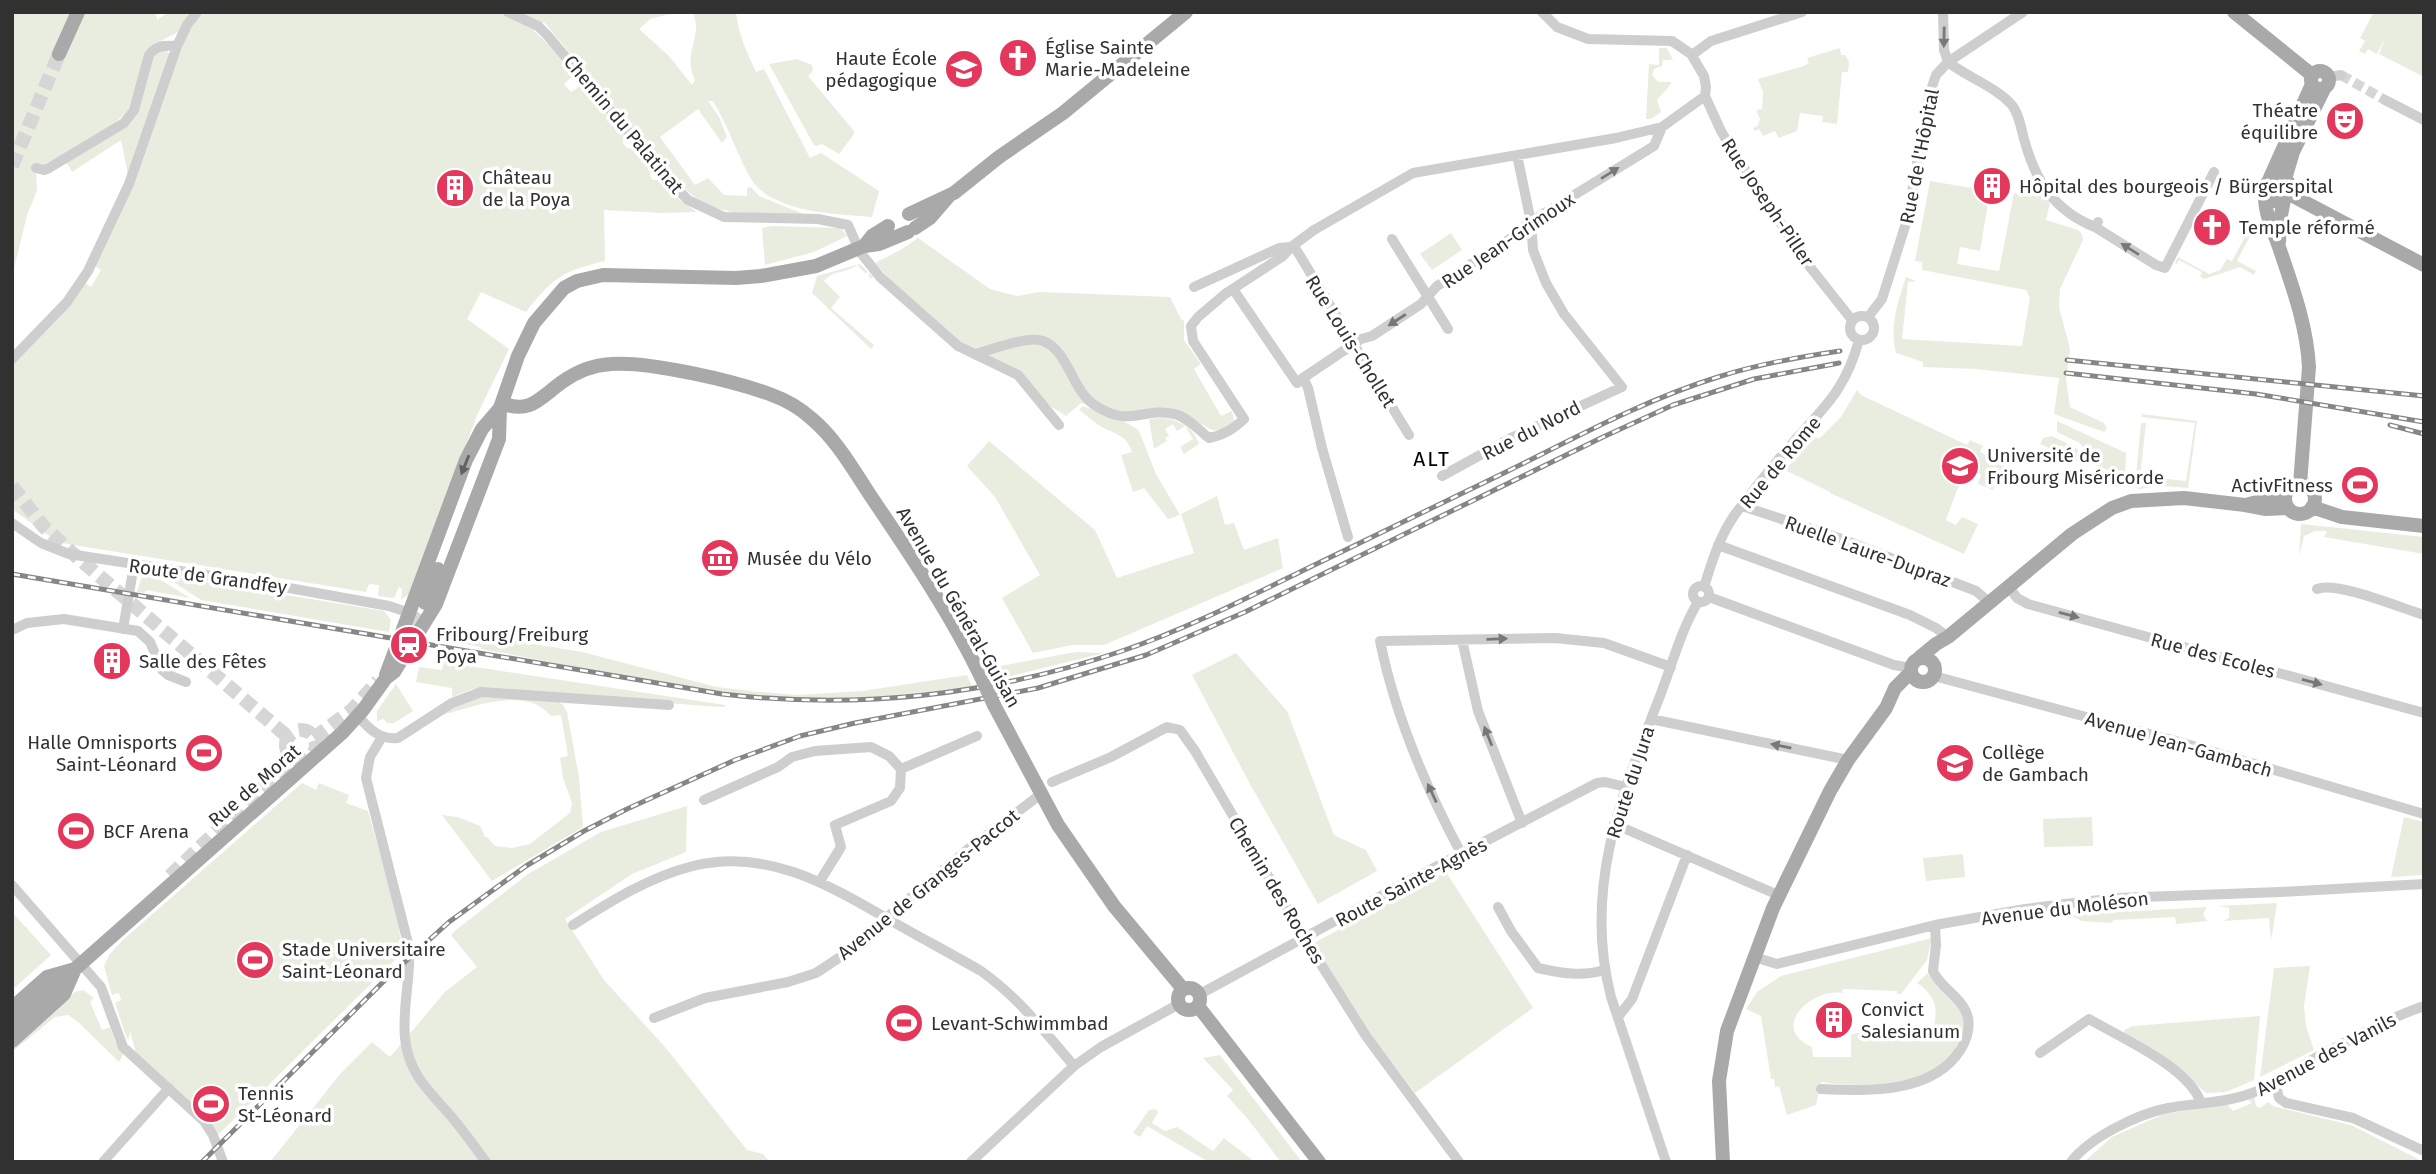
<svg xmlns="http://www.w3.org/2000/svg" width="2436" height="1174" viewBox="0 0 2436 1174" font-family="'Fira Sans',sans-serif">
<rect width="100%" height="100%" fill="#fff"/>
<!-- green -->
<path fill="#e9eddf" d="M12,12H156L157,20L168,12H677L650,19L639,29L669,56L692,85L695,80C681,52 705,35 692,12H736C738,33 747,53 756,72L764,69L810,158L821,153L879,191L872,217C837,214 772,213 751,179C737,154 728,126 713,101H708L719,117L727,137L722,143L698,109L660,137L695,185L708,178L724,195L747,196V188L751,187L759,196L806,215L732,212L712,207L696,198L682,187L544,22L534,31L551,47L574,75L564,84L571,92L582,85L624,135L623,143L627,148L635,149L651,169L650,176L653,180H660L677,198L697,212L662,213L604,210L605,261C563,271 553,277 526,312L481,292L467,319L509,349L478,413L409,595L401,599L402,589L399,587L394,598L378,596L379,585L369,584L366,592L67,544L53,539L12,509V365L59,316L84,282L91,287L101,270L94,265L134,182L178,32L153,45C146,65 140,88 130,106C117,130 61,156 36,168L37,191L27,215L12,277Z
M2374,12H2424V77L2379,54L2386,37L2377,54L2368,49L2365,54L2359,51L2365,41L2360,38Z
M1659,48H1667L1673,60H1663L1662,66L1654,69L1652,75L1658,82H1671V84L1657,100L1661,112L1651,119H1646L1649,64L1659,65Z
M1840,48L1841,55H1845L1849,62L1848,72H1842L1837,124L1822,122L1823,116L1800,113L1797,131L1779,138L1775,131L1763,136L1759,129L1755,131L1753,128L1758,126L1760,119L1756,110L1762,109L1763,92L1758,79L1804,66L1809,63L1807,58Z
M161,50L167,51L170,55L128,175L121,140L72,172L66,162L126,125L152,57Z
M797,59L812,65L813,71L808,76L854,131V134L839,154L822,144L817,146L814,145L769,64Z
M1930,181L1990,191L1980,251L1960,247L1957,264L1999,271L2014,193L2022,195L2025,181L2035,184L2050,203L2046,220L2078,230L2082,234L2083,240L2060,289L2059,307L2070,349L2066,379L2070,407L2104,423L2107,429L2104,432L2054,414L2059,378L1976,369L1923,367V362L1896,353C1889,327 1898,302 1906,277L1916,281L1908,282L1902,339L2022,346L2030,298L2026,290L1922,270V262L1915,261Z
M2252,224L2260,229L2256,236L2251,234L2237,261L2256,271L2254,275L2240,267L2204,279L2200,276L2202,272L2179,260L2177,264L2175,263L2178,257L2209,274L2220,270L2227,259L2232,261Z
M771,226L841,228L847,236L814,252L765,265L762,228Z
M1451,233L1462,250L1432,270L1420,254Z
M918,238L990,289L1017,296L1039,292L1170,297L1181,319L1184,321V340L1201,364L1194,369L1221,416L1232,411L1234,421L1222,430H1212L1180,412L1126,414L1093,401L1053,342C1032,344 991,352 972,348C954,344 888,279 875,263L902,249Z
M860,264L873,277L870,279L868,272L865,273L857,265C848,273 833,270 824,281L840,297L831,308L874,345L871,349L812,293L817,276Z
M1035,343C1061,353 1073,382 1088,405L1081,403L1066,416L1047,404L989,355L1022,344Z
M1857,390L1861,395L1967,445L1970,440L1983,446L1980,452L1988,456L1991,450L2008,458L1993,490L1978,484L1981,474L1970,469L1957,490L1946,520L1956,525L1962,517L1978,524L1964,554L1830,493V492L1785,470L1816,437L1819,439L1841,417Z
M1083,406C1099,412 1125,419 1139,431L1156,474L1180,515L1168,519L1144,488L1133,492L1121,455L1132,452C1126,433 1112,434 1097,424C1091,420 1085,414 1079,410Z
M2142,414L2197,421L2188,488L2163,486L2139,489L2135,486L2141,423H2146L2140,476L2186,481L2195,423L2142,417Z
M1164,418C1179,420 1195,429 1199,444L1184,454L1180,447L1193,439L1185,426L1177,431L1173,424L1165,429L1169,436L1165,438L1167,441L1154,449L1149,419Z
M2057,421L2126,453L2125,477L2095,465L2080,443L2057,432Z
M2052,436L2076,448L2089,466L2040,444L2043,438Z
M989,441L1095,530L1117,578L1194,553L1181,514L1217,496L1225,525L1234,523L1244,550L1278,538L1283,568L1104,645H1072L1033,653L1002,598L1040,575L995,497L967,466Z
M2301,524L2424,537V554L2324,537L2327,531H2315L2304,536L2299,556Z
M142,576L156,577L190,598L146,590L145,593L137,592Z
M175,577L384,611L391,620L389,632L201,600L175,583Z
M456,631L582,652L717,687L751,691L797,695L862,691L967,675L972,686C899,697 824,703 749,695C659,685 570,665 481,649V647L454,642Z
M1076,652L1104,653L995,680L991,672L1000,666Z
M1236,653L1287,711L1334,835L1366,850L1377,871L1318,904L1250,784L1192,675Z
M444,662L475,667L725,705V707L705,706L487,688L472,689L452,697V688L416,682L419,667L442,670Z
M396,684L413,711L394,723H387L384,719L377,721V711Z
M478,697L556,700L563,705L567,712L579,777L583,827L492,881L442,815L458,817L480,826L485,837H487L495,846L512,848L530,844L570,813L572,803L563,778L560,758L568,756L561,715L551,716C526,685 474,707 442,715L452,706Z
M302,783L316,790L319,783L349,795L346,803L368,811L395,906L403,952L219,1134L208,1120L137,1057L130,1031L129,1038L127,1039L115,1003L121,1000L119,993L112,995L104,966L109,955L124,939Z
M687,806L686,852L632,874L565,919L604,980L665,1047L747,1150L763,1154L770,1162H270L341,1073L372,1042L390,1057L445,992L477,967L451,935L456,930L528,874L601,832Z
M2092,817L2093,846L2044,847L2043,819Z
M2404,817L2424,822V875L2391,877Z
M1963,854L1965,877L1926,881L1923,858Z
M1446,872L1533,1008L1415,1093L1367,1030L1312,944Z
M2277,903L2271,941L2269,918L2223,921L2229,918V908L2219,906Z
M2207,907L2203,914L2207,921L2176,924L2175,917L2114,920L2111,923L2082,921L2069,915Z
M12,912L51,955L12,990Z
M1932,938L1927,960L1901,994H1897V991L1843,989L1842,993C1812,988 1768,1028 1812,1047L1813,1057H1851V1035L1856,1033C1881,1031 1915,1048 1934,1027C1938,1006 1935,995 1917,983L1928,973C1936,987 1962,1004 1964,1018C1965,1031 1961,1039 1955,1049C1932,1088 1860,1088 1821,1082L1816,1105L1787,1115L1779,1086L1775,1087L1774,1079H1771L1761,1016L1746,1009L1757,992L1781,976Z
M2310,966L2304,1006L2306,1026L2314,1050L2260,1077L2274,968Z
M83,990L94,998L90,1002L102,1030L110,1027L115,1042L124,1053L119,1062L78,1022L68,1015L55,1017L12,1052V1048L75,992Z
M2260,1016L2254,1080L2226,1092L2206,1093L2181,1071L2126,1037L2124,1030L2133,1026Z
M1220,1055L1302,1162H1281L1247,1118L1227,1096L1233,1090L1203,1058Z
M2254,1096L2256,1106L2260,1108L2268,1102L2273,1106L2351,1125L2424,1162H2084L2112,1137L2164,1114L2227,1104L2233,1111L2252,1103L2248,1100Z
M1155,1109L1158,1112L1152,1123L1165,1131L1177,1127L1213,1151L1224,1138L1255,1162H1209L1147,1126L1140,1137L1133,1133L1149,1110Z"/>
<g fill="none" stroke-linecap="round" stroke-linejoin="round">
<!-- minor-tunnel -->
<path stroke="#d6d6d6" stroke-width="10" stroke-dasharray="10 5" stroke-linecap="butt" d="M2341,75L2385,100"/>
<!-- major-tunnel -->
<path stroke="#d6d6d6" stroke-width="14" stroke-dasharray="14 7" stroke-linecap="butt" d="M12,166L59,54
M12,486L43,526L70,551L288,737
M403,644L425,603
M286 745a15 15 0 1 1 30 0a15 15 0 1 1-30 0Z
M314,738L352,710L378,681
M170,876L293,758"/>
<!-- minor -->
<path stroke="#cecece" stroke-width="10" d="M508,12L538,26L548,36L673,185L688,200L724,217L818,219L848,225L860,252L880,277L958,346L1018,375L1059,425
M1542,12L1557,27L1588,39L1672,41L1691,54L1704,76L1706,87L1705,96L1721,131L1736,156L1810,267L1852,320
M1943,12L1944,50L1948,62
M1692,55L1711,41L1802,12
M1948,62C1967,77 1994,86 2011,104C2019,113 2021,128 2024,139C2035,180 2054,211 2095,227L2098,222
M2329,77L2341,75
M2385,100L2424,120
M36,168L44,170L49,168L124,123L134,110L149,55C157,45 164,45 177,46
M2095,227L2156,265L2165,268L2214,172
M1392,239L1448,329
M1294,246L1409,435
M1194,287L1279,248L1291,247
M1233,289L1297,383L1303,378L1308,388L1322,448L1348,537
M1850 328a12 12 0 1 1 24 0a12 12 0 1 1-24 0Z
M1868,317L1882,299L1907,220L1929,96L1936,75L1948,62L2023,12
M975,354C991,350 1028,335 1043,341C1070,352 1071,391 1096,406C1131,428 1142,407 1174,414C1186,416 1199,430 1209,438C1224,435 1233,429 1244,419L1193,341L1191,326L1198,317L1225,294L1283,256L1291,247L1314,230L1413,173L1616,138L1662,127
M12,359L67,302L88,271L129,184L177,46L187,25L197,12
M1303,378L1361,339L1372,336L1421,304L1437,286L1516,235L1527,224L1654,146L1662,127L1705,96
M1442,476L1513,437L1622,387L1564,314L1546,283L1533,250L1531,222L1517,155
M1742,506L1839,538L1976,591L1990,603
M12,523L41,543L69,554L278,586L389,606L410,613
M1718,545L1910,615L1936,628L1948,637
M1693 594a8 8 0 1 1 16 0a8 8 0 1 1-16 0Z
M1704,587C1712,561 1720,535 1736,513C1751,493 1767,473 1783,454C1818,412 1844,396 1859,340
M2009,587L2017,598L2028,604L2424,713
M2317,589C2337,581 2401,608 2424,615
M1709,597L1894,665L1911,668
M123,629L134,565
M12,630L27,623L64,619L138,631L150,642L162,670L168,675L186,682
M1462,640L1478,711L1522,823
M1934,676L2183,743L2424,814
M358,716C369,729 380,740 398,738L452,703L481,692L669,705
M1651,719L1848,760
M382,737L370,757L366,778L409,947C411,978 402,1008 405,1038C408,1072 428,1090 450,1115C463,1130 474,1146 486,1162
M1052,782L1111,757L1167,727L1180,730L1195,751L1305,939L1366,1036L1459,1162
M704,800L778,767L792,757L815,751L871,747L889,756L901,769
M1614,824L1778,895
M1462,855C1426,788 1395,715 1380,641L1555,638L1604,643L1671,667
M820,881L841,847L835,825L891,801L900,788L901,769L977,736
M12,885L101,987L123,1047L204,1121L213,1135L223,1162
M1498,907L1511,931L1538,968C1560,973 1582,977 1604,970
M573,925C611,901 649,877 693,866C766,848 827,884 888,919C919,937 950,953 981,971C1018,997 1045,1032 1074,1066
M1754,957L1777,964L1935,925L2025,909L2116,898L2280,892L2424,884
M1200,994L1407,882L1597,783L1605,782L1626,787
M1618,1017L1632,999L1687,855
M654,1018L705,998L788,982L816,973L858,945L886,918L967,850L1041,794
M2040,1053L2089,1019C2121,1038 2189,1067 2201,1103
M2275,1082L2279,1098L2286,1103L2353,1118L2424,1151
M1821,1089C1868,1091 1933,1094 1961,1049C1967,1039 1970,1029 1968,1018C1964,998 1941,989 1933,971L1936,945L1935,925
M103,1162L169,1088
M971,1162L1074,1066L1101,1047L1179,1004
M1666,1162L1611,997C1583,889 1621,796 1660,696C1672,665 1681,630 1698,602
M2071,1162C2090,1137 2138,1114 2168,1108C2196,1103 2225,1103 2252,1093C2272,1086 2290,1072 2308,1062C2345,1042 2384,1020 2424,1006"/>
<!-- major -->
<path stroke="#a9a9a9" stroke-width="14" d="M2234,12L2312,75
M59,54L78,12
M2311 80a9 9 0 1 1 18 0a9 9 0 1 1-18 0Z
M2285,179L2293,152L2324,89
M2269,180L2312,84
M2289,194L2424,265
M2267,196L2275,201L2284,200L2289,194L2288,182L2277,177L2267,183C2260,207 2273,228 2280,250C2293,288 2307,327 2309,367L2300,484
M909,214L954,193L999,157L1063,113L1186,12
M915,228L930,218L949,196
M2279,242L2280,220L2284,200
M864,246L872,236L888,226
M502,403C530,415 541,397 562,382C576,372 593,365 611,364C649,361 735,381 772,395C786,400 801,409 812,419C836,439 853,469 870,495C910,554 952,616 983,681
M2285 499a15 15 0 1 1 30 0a15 15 0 1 1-30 0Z
M2249,504L2285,495
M2312,507L2342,517L2424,526
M425,603L438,569
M1919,658L1936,644L1948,637L2072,534L2112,508L2131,501L2184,498L2245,505L2266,509L2288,508
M1911 670a12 12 0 1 1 24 0a12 12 0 1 1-24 0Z
M386,675L466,460L482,429L500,408
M994,705L1058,825L1114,906L1183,989
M1178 999a11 11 0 1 1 22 0a11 11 0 1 1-22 0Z
M1198,1006L1319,1162
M12,1008L47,977L75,969
M12,1024L61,982
M12,1041L64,994L75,969L342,733L363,710L386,678L394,672L436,604L499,439L500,408L518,356L534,323L564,288L577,281L603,275L736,278L761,276L816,266L864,246L879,244L908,232
M1723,1162L1719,1081L1727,1031L1773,908L1830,791L1848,760L1886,708L1895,688L1911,672"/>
<defs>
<path id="rail" d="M2067,360L2424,396
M2066,373L2256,394L2424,422
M2390,425L2424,434
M12,574L722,694C858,710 992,695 1122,651C1184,630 1243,600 1302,571C1370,538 1438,505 1506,472C1575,438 1644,400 1718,377C1758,364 1799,357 1840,351
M202,1162L385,980L449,922L526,866L584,831L627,809L735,760L800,736L855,723L1038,688L1146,655L1245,612L1603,437L1673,405L1754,379L1839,363"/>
</defs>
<!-- rail casing -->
<use href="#rail" stroke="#868686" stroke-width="5"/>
<!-- rail -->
<use href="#rail" stroke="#fff" stroke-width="2.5" stroke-dasharray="8" stroke-linecap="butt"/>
<!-- major-bridge -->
<path stroke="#a9a9a9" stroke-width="14" d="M983,681L994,705"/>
</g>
<!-- one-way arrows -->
<defs><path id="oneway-solid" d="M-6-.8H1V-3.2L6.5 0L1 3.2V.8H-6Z" transform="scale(1.75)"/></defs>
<g fill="#787878">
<use href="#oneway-solid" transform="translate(1944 37) rotate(91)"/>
<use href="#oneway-solid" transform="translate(1610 173) rotate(-32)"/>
<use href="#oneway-solid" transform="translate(2130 249) rotate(-148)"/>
<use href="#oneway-solid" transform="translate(1397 320) rotate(147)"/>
<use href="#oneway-solid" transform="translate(2069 615) rotate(15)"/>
<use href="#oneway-solid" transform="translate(1497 639) rotate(-2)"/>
<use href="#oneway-solid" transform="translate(2312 682) rotate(15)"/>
<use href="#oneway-solid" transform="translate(1488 736) rotate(-112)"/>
<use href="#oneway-solid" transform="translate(1781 746) rotate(-168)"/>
<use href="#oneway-solid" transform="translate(1432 793) rotate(-115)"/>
</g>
<use fill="#616161" href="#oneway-solid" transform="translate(465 465) rotate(112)"/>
<!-- icons -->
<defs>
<symbol id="church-disc" viewBox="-11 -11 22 22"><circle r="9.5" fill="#e3375b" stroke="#fff"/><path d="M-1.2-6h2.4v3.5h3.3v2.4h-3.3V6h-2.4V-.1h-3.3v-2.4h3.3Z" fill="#fff"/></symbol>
<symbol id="university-disc" viewBox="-11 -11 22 22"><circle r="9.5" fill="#e3375b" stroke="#fff"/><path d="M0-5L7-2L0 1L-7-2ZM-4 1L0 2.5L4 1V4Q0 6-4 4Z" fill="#fff"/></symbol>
<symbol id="theatre-disc" viewBox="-11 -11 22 22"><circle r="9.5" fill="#e3375b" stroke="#fff"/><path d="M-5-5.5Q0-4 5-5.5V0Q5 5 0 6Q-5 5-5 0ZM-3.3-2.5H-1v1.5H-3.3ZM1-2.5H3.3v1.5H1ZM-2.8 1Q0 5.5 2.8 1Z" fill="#fff"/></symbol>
<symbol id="building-disc" viewBox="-11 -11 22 22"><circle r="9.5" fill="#e3375b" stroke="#fff"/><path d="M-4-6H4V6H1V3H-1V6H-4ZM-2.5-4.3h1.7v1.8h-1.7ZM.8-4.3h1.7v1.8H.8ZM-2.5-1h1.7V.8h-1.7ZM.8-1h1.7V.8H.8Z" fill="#fff"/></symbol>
<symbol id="stadium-disc" viewBox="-11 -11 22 22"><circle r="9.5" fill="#e3375b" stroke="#fff"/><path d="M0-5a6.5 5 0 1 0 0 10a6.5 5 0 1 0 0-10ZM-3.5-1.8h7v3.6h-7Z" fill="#fff"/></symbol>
<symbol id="museum-disc" viewBox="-11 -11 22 22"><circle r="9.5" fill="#e3375b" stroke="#fff"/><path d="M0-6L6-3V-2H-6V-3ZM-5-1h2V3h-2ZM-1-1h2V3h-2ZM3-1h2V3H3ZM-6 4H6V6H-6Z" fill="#fff"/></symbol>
<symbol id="station-disc" viewBox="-11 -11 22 22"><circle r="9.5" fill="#e3375b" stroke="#fff"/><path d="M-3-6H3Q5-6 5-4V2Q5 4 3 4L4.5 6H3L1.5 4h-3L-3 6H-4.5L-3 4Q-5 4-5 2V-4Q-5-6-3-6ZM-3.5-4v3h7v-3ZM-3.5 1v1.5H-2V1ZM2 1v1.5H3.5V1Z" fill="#fff"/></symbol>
<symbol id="school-disc" viewBox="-11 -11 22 22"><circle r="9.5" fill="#e3375b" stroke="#fff"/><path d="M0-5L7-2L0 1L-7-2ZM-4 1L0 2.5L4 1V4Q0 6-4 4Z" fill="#fff"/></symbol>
</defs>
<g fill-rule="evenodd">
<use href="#church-disc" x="996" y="36" width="44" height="44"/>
<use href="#university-disc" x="942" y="47" width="44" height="44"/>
<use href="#theatre-disc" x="2323" y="99" width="44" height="44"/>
<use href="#building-disc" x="1970" y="164" width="44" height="44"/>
<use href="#building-disc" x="433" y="166" width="44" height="44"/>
<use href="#church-disc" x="2190" y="205" width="44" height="44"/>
<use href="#university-disc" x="1938" y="444" width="44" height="44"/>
<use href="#stadium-disc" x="2338" y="463" width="44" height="44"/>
<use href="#museum-disc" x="698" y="536" width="44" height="44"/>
<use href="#station-disc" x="387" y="623" width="44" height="44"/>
<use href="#building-disc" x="90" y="639" width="44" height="44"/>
<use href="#stadium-disc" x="182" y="731" width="44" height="44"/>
<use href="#school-disc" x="1933" y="741" width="44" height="44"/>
<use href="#stadium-disc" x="54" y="809" width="44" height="44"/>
<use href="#stadium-disc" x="233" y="938" width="44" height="44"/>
<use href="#building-disc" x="1812" y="998" width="44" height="44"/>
<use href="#stadium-disc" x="882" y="1001" width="44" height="44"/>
<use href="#stadium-disc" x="189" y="1082" width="44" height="44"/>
</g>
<g text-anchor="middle" stroke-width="7" stroke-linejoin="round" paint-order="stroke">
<!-- poi labels -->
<g font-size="19" fill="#313131" stroke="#fff" text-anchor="start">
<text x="1045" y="54">Église Sainte<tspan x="1045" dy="22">Marie-Madeleine</tspan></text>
<text x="937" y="65" text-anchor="end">Haute École<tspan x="937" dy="22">pédagogique</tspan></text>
<text x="2318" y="117" text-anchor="end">Théatre<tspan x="2318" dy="22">équilibre</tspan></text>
<text x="482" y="184">Château<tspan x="482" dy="22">de la Poya</tspan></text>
<text x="2019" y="193">Hôpital des bourgeois / Bürgerspital</text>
<text x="2239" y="234">Temple réformé</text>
<text x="1987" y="462">Université de<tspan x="1987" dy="22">Fribourg Miséricorde</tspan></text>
<text x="2333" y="492" text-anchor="end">ActivFitness</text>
<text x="747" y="565">Musée du Vélo</text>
<text x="436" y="641">Fribourg/Freiburg<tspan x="436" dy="22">Poya</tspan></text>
<text x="139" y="668">Salle des Fêtes</text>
<text x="177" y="749" text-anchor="end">Halle Omnisports<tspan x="177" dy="22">Saint-Léonard</tspan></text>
<text x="1982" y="759">Collège<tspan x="1982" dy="22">de Gambach</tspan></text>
<text x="103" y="838">BCF Arena</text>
<text x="282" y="956">Stade Universitaire<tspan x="282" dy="22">Saint-Léonard</tspan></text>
<text x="1861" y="1016">Convict<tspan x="1861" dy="22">Salesianum</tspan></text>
<text x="931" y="1030">Levant-Schwimmbad</text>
<text x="238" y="1100">Tennis<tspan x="238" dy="22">St-Léonard</tspan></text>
</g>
<!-- street labels -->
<g font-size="19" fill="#313131" stroke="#fff">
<text transform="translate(624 124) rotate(50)" y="7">Chemin du Palatinat</text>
<text transform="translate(1919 156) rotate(-79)" y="7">Rue de l'Hôpital</text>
<text transform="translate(1768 202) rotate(56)" y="7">Rue Joseph-Piller</text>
<text transform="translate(1508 240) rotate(-34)" y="7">Rue Jean-Grimoux</text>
<text transform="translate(1351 341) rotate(58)" y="7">Rue Louis-Chollet</text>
<text transform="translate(1531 430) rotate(-27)" y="7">Rue du Nord</text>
<text transform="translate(1780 462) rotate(-50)" y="7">Rue de Rome</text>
<text transform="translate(1868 551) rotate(20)" y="7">Ruelle Laure-Dupraz</text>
<text transform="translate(208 576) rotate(8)" y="7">Route de Grandfey</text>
<text transform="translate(959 607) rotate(60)" y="7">Avenue du Général-Guisan</text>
<text transform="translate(2213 655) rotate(15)" y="7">Rue des Ecoles</text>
<text transform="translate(2179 744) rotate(16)" y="7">Avenue Jean-Gambach</text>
<text transform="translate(1630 782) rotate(-72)" y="7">Route du Jura</text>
<text transform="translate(254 785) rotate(-41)" y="7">Rue de Morat</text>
<text transform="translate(1411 882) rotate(-28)" y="7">Route Sainte-Agnès</text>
<text transform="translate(928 884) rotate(-39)" y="7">Avenue de Granges-Paccot</text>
<text transform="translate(1277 890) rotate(59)" y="7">Chemin des Roches</text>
<text transform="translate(2065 908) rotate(-7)" y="7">Avenue du Moléson</text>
<text transform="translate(2326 1054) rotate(-28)" y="7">Avenue des Vanils</text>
</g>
<!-- neighbourhood labels -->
<g font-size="21" letter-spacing="2" fill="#000" stroke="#fff">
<text x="1432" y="466">ALT</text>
</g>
</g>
<!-- border -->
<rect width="2436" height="1174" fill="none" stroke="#313131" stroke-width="28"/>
</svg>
